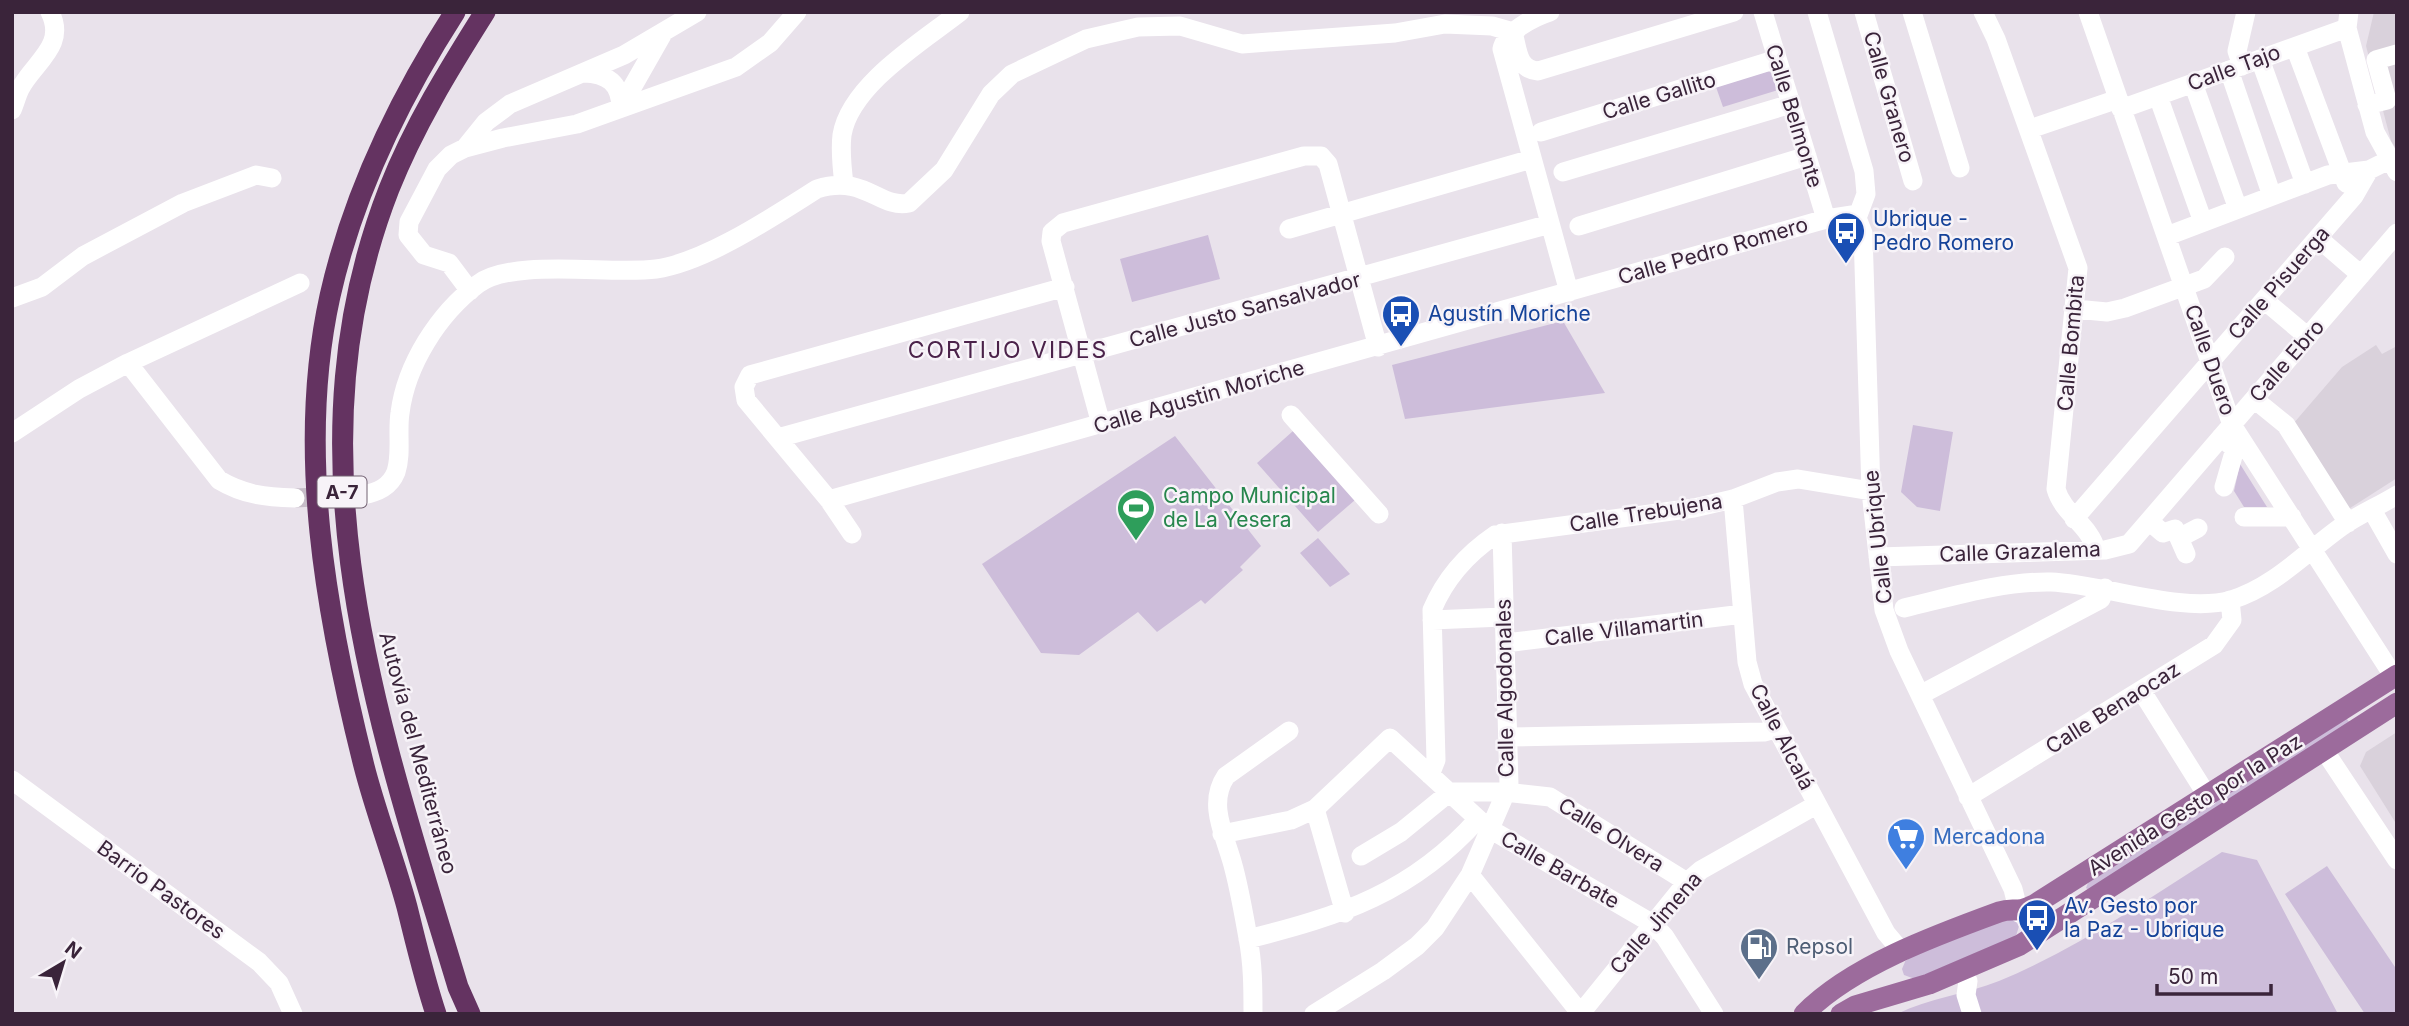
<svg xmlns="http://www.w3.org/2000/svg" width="2409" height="1026" viewBox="0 0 2409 1026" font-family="Inter,sans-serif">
<rect width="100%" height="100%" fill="#e9e2eb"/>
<!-- built -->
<path fill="#d9d1db" d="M2374,12H2397V150L2391,141L2366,46Z
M2376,345L2382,354L2397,346V478L2347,510L2293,424L2342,367Z
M2397,732V825L2360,766L2366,752Z"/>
<!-- green -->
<path fill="#cdbdda" d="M1768,71L1772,73L1778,90L1723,107L1716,87Z
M1208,235L1220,279L1132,302L1120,259Z
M1563,321L1605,393L1405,419L1392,365Z
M1913,425L1953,432L1940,511L1917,507L1901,492Z
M1293,431L1355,500L1318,532L1257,463Z
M1175,436L1261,546L1240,567L1243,570L1205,604L1201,600L1157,632L1138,612L1079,655L1041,653L982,564Z
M2240,464L2267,507H2244L2234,491Z
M1318,538L1350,574L1330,587L1300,553Z
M2346,718L2351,724L2089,890L2086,888L2088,883Z
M2222,852L2257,860L2338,1014H1897C1929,998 1966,994 1999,981C2079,948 2149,898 2222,852Z
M2327,866L2397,970V1014H2365L2285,894Z
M2005,918L2015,920L2019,926L2016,936L1915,979L1904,975L1902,969L1907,957Z"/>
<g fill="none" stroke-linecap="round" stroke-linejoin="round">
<!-- minor-tunnel -->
<path stroke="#c6bcc8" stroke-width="19" stroke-dasharray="19 10" stroke-linecap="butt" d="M295,498L360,495"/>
<!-- minor -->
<path stroke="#fff" stroke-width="19" d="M1550,12C1534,17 1505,32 1502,49L1569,292
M1763,12L1826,219
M1817,12L1864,171L1866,194L1857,218
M1864,12L1913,181
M1912,12L1960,168
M1983,12L1996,39L2078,268L2056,489C2063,514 2090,525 2096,550
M2088,12L2232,425L2394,677
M2349,12L2347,28L2375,132L2397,172
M1513,32C1518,50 1517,69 1538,71L1734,12
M2295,47L2346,183
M2260,59L2305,184
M2242,66L2237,51L2246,12
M2229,70L2272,196
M584,73C608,74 620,83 621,107L662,35
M2193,83L2238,209
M2158,96L2203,222
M2367,105L2387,100L2376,60L2397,54
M2121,109L2347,28
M12,110C15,103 17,95 20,89C34,62 67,46 50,12
M2030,129L2118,99
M1541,132L1777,59
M465,148L486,122L510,104L624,55L697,12
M1563,172L1791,104
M844,184C842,168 840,151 842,135C850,85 923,41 960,12
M1857,218L1863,233L1871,491L1884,610L1899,651L2013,889L2019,913
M1579,226L1807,156
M1289,229L1532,159
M2167,236L2328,175L2369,170L2389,160
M2318,238L2361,275
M470,291L449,263L424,255L408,235L409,222L437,169L451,155L465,148L503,138L577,124L736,67L770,43L797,12
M12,298L42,287L83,256L183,203L256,175L272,178
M2264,300L2308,337
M2075,309L2107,312L2125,308L2204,279L2225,257
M128,363L219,480C244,495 266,497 295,498
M2254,399L2286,425L2348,523
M1291,415L1379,514
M1101,424L1051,241L1052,232L1063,223L1304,156H1321L1328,164L1378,347
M12,433L79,389L128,363L300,283
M2221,437L2235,449L2224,487
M778,438L1550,224
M363,495C378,492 390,487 396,472C402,454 397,432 400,413C406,365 438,314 478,284C512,258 611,275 656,269C706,262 774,216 817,189C865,174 879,209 909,203L944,170L991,94L1012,74L1086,39L1138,27L1180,26L1242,44L1395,33L1445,24L1492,26L1513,32
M1733,499L1747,662L1753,684L1886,933L1902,952
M829,500L1826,219L1852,215L1857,218
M2372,510L2397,554
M2244,517H2292
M2074,519L2354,196L2369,170
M2149,521L2163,533L2175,529L2186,554
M852,534L829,500L746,400L744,387L750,375L1065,287
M2179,538L2198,528
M1878,557L2105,550L2129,544L2397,233
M1904,608C1951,597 2002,581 2051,582C2103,584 2183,614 2231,600C2274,587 2306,552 2341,527C2358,515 2379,506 2397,495
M1432,620L1503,617
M1506,643L1743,614
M2141,690L2208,797
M1920,695L2101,599L2105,588
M1509,737L1764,732L1775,729
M2324,750L2397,860
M1430,775L1436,760L1432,610C1445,579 1467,554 1495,535L1694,508L1733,499L1777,482L1798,479L1871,491
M12,780L259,962L279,983L293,1014
M1968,797L2214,645L2232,620L2230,600
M1315,809L1345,913
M1222,834L1291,820L1315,809L1390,738L1488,828L1653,924L1665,937L1714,1014
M1361,856L1401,832L1450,792H1505L1550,797L1687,882
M1470,875L1581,1014
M1248,939C1341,916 1413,892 1478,819
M1968,981L1966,995L1972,1014
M1581,1013L1687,882L1701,870L1816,805
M1253,1014C1253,988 1253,964 1248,938C1244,915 1240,892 1234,869C1227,839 1206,805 1226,776L1289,731
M1314,1014L1383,971L1417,946L1435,928L1470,875L1509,785L1502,533"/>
<!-- major -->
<path stroke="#9c6b9c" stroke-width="21" d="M1804,1014C1851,966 1936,935 1999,912C2014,907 2016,914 2034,905L2397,675
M1841,1014L1855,1006L1929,984L2020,945L2397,703"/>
<!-- highway -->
<path stroke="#643361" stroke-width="21" d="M436,1014C424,978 416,943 407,907C394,859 376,813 364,766C326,615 296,450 330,296C353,194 399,99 455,12
M470,1014L458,987C379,725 284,458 389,189C414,126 449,69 485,12"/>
</g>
<!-- icons -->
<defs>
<symbol id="bus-pin" viewBox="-11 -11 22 30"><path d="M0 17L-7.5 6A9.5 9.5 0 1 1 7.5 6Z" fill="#1a4fb4" stroke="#f7f3f8"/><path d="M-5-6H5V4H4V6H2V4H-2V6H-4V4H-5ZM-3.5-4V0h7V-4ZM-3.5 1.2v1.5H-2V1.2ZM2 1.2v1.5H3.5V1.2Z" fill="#fff"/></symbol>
<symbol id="stadium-pin" viewBox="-11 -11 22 30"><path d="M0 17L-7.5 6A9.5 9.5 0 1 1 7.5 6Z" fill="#2e9e5b" stroke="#f7f3f8"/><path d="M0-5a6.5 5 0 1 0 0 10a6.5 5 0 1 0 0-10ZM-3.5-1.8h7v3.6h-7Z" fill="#fff"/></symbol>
<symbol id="supermarket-pin" viewBox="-11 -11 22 30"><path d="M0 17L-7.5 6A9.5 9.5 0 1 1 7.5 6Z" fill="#3f7fe0" stroke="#f7f3f8"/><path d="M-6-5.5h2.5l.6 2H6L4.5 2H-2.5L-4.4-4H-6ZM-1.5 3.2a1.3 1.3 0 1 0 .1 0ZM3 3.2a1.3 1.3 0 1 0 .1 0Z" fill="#fff"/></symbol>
<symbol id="fuel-pin" viewBox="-11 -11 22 30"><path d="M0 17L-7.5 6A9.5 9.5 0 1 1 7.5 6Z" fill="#5c6f8a" stroke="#f7f3f8"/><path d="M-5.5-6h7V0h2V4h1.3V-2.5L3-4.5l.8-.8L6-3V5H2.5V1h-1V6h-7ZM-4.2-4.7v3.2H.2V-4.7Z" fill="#fff"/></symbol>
</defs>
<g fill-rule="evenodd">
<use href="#bus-pin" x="1824" y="209" width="44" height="60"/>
<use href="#bus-pin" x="1379" y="292" width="44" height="60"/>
<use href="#stadium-pin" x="1114" y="486" width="44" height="60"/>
<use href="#supermarket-pin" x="1884" y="815" width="44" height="60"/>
<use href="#bus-pin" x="2015" y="896" width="44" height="60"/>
<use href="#fuel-pin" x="1737" y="925" width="44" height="60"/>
</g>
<g text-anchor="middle" stroke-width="5" stroke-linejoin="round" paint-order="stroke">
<!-- shield labels -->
<rect fill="#f7f3f8" stroke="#736273" stroke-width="2" x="317.5" y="476.5" width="49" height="31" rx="5"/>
<g font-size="19" font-weight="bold" fill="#3a243a">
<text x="342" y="499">A-7</text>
</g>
<!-- street labels -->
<g font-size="21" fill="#3a243a" stroke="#f7f3f8">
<text transform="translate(2234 68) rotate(-20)" y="7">Calle Tajo</text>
<text transform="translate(1659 96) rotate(-17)" y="7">Calle Gallito</text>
<text transform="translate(1889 97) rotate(74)" y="7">Calle Granero</text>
<text transform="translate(1794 116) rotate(73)" y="7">Calle Belmonte</text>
<text transform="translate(1713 251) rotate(-16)" y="7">Calle Pedro Romero</text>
<text transform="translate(2279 283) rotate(-49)" y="7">Calle Pisuerga</text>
<text transform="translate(1245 310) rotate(-15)" y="7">Calle Justo Sansalvador</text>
<text transform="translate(2071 343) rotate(-85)" y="7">Calle Bombita</text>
<text transform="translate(2210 360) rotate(71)" y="7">Calle Duero</text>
<text transform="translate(2287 361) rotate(-49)" y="7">Calle Ebro</text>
<text transform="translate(1199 397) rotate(-16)" y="7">Calle Agustin Moriche</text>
<text transform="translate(1646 513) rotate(-9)" y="7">Calle Trebujena</text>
<text transform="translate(1878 537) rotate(-96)" y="7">Calle Ubrique</text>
<text transform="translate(2020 552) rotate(-2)" y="7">Calle Grazalema</text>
<text transform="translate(1624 629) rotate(-7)" y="7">Calle Villamartin</text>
<text transform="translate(1505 688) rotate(-91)" y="7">Calle Algodonales</text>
<text transform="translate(2113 708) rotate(-32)" y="7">Calle Benaocaz</text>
<text transform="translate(1782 737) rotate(63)" y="7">Calle Alcalá</text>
<text transform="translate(418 753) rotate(75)" y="7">Autovía del Mediterráneo</text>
<text transform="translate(2195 805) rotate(-32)" y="7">Avenida Gesto por la Paz</text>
<text transform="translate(1611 835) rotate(32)" y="7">Calle Olvera</text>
<text transform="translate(1560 870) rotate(30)" y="7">Calle Barbate</text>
<text transform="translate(161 890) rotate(36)" y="7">Barrio Pastores</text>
<text transform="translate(1656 923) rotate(-49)" y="7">Calle Jimena</text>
</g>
<!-- transit labels -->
<g font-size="21" fill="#164399" stroke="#f7f3f8" text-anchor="start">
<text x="1873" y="226">Ubrique -<tspan x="1873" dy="24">Pedro Romero</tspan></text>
<text x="1428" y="321">Agustín Moriche</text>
<text x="2064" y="913">Av. Gesto por<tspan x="2064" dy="24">la Paz - Ubrique</tspan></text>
</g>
<!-- leisure labels -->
<g font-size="21" fill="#27864d" stroke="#f7f3f8" text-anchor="start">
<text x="1163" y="503">Campo Municipal<tspan x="1163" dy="24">de La Yesera</tspan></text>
</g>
<!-- shop labels -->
<g font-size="21" fill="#366cbe" stroke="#f7f3f8" text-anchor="start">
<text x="1933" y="844">Mercadona</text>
</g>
<!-- service labels -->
<g font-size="21" fill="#4e5e75" stroke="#f7f3f8" text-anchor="start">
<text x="1786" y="954">Repsol</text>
</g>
<!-- neighbourhood labels -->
<g font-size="23" letter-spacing="2" fill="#4b224a" stroke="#f7f3f8">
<text x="1008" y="358">CORTIJO VIDES</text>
</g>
</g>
<!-- border -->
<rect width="2409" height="1026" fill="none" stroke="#3a243a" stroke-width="28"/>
<!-- north arrow -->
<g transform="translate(63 963) rotate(38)" stroke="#f7f3f8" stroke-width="5" paint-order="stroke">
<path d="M0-5L12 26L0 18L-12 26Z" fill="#3a243a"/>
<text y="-10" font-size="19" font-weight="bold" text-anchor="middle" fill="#3a243a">N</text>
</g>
<!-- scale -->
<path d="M2157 984v10h114v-10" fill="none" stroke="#3a243a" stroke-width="3.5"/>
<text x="2168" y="984" font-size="21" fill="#3a243a" stroke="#f7f3f8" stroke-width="5" paint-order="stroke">50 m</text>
</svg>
